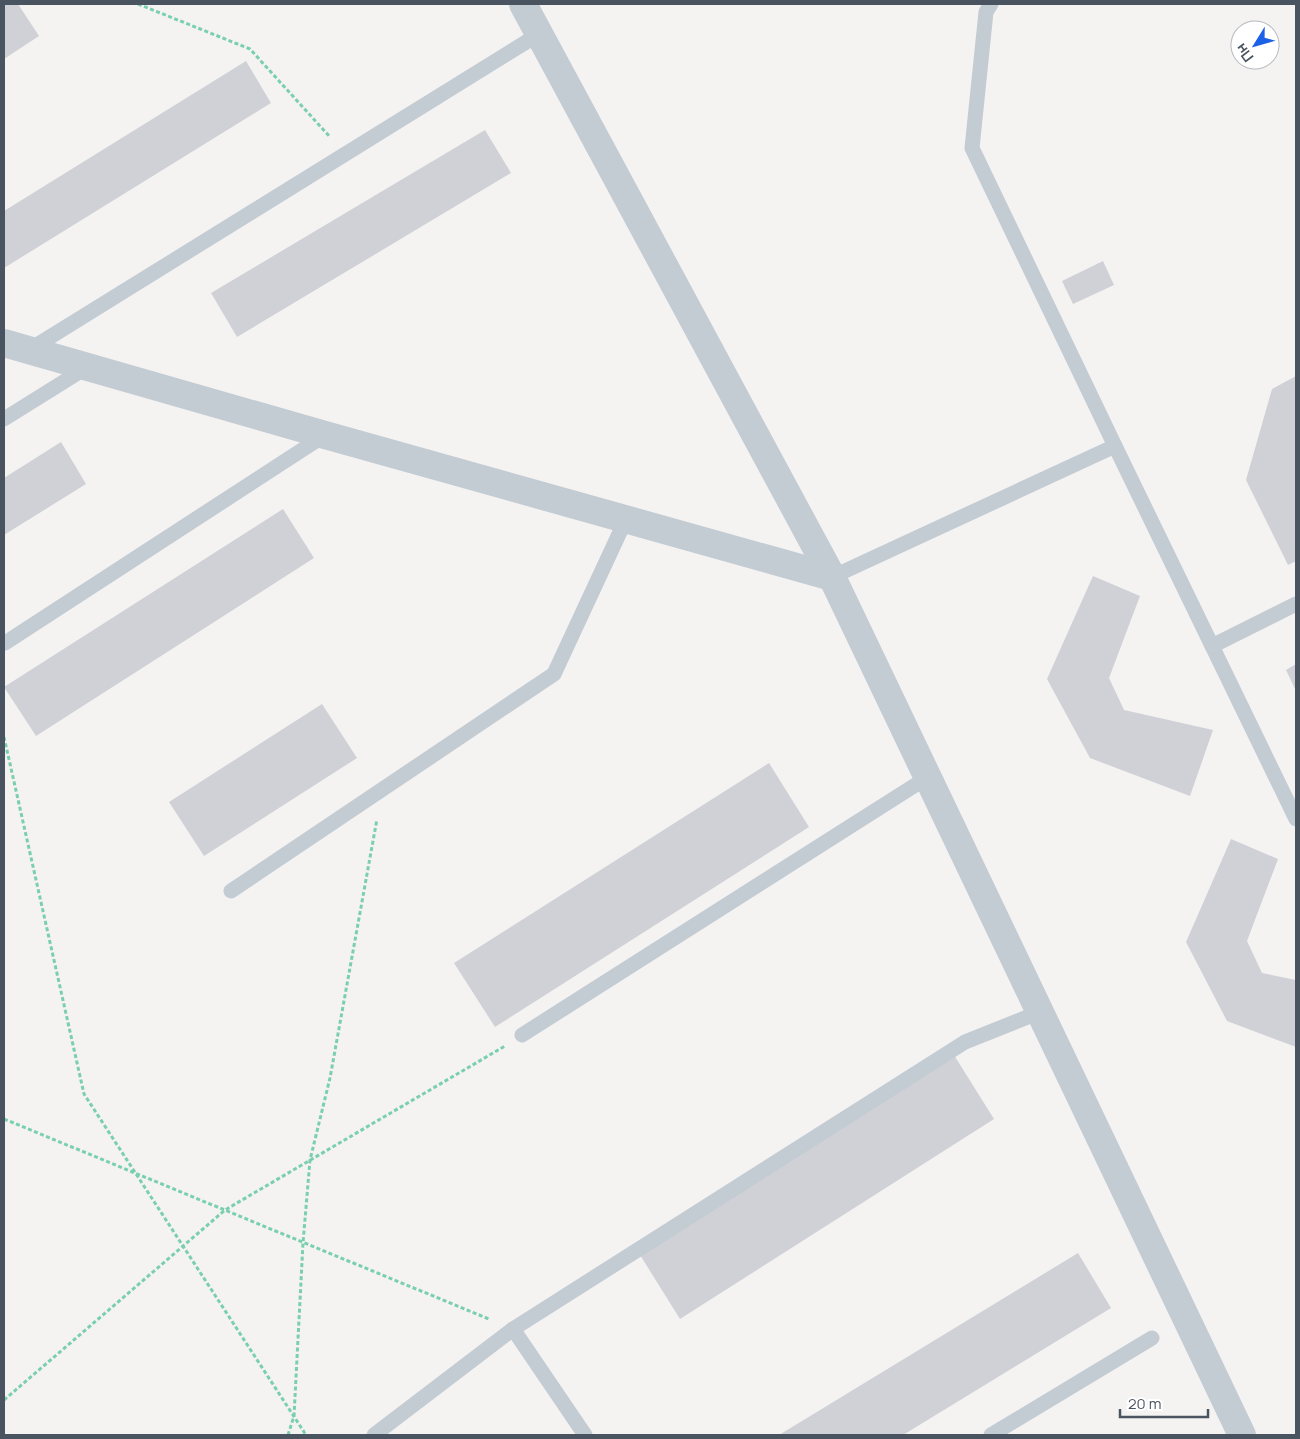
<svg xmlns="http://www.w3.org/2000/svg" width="1300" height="1439" font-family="Manrope,sans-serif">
	<rect width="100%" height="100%" fill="#f4f3f2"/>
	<!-- building -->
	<g fill="#cfd1d6">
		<polygon points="4,4 18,4 39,36 4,59"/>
		<polygon points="246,61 271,103 4,268 4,211"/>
		<polygon points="485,130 511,173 237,337 211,293"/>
		<polygon points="1103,261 1114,285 1073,304 1062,281"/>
		<polygon points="1296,376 1296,561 1288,565 1246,480 1272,389"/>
		<polygon points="61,442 86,484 4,535 4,478"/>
		<polygon points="283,509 314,558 36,736 4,687"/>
		<polygon points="1093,576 1140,596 1109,678 1124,710 1213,730 1190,796 1090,758 1047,679"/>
		<polygon points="1296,664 1296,691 1286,670"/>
		<polygon points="322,704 357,758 204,856 169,802"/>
		<polygon points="769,763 809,827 495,1027 454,963"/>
		<polygon points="1231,839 1278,859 1247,941 1262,973 1296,980 1296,1047 1227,1021 1186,942"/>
		<polygon points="954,1055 994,1119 680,1319 640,1255"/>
		<polygon points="1078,1253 1111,1308 903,1435 779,1435"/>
	</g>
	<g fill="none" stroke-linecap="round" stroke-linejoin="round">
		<!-- path -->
		<g stroke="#7acfad" stroke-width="3" stroke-dasharray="4 2.5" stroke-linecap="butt">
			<polyline points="138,4 250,49 330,137"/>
			<polyline points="4,737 84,1094 306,1435"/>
			<polyline points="4,1119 489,1319"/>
			<polyline points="4,1400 225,1210 505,1046"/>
			<polyline points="288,1435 294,1416 303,1243 310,1160 330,1078 377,819"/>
		</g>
		<!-- service -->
		<g stroke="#c3cbd3" stroke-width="15">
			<polyline points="991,4 986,12 972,148 1115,446"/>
			<polyline points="29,350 539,34"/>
			<polyline points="4,419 89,366"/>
			<polyline points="832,577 1115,446 1296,819"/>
			<polyline points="5,643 325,435"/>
			<polyline points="1212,646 1296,604"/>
			<polyline points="231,891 554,674 626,519"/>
			<polyline points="522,1035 928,777"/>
			<polyline points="513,1329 585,1435"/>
			<polyline points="374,1435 513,1329 965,1042 1040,1012"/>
			<polyline points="991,1435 1152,1338"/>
		</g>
		<!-- minor -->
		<g stroke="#c3cbd3" stroke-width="28">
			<polyline points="523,4 832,577 1242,1435"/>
			<polyline points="4,343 325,435 832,577"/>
		</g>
	</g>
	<!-- border -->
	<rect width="1300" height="1439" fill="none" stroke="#4a5360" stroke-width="10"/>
	<!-- north arrow -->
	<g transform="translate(1255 45) rotate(233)"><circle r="24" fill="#ffffff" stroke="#b7babf"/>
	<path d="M0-4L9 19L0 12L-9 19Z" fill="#1b61e5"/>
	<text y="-8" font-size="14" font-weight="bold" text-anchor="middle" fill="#4a5360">Пн</text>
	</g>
	<!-- scale -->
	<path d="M1120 1409v8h88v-8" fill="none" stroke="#4a5360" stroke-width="2.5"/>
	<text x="1128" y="1409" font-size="15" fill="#4a5360" stroke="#ffffff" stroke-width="4" paint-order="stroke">20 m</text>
</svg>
